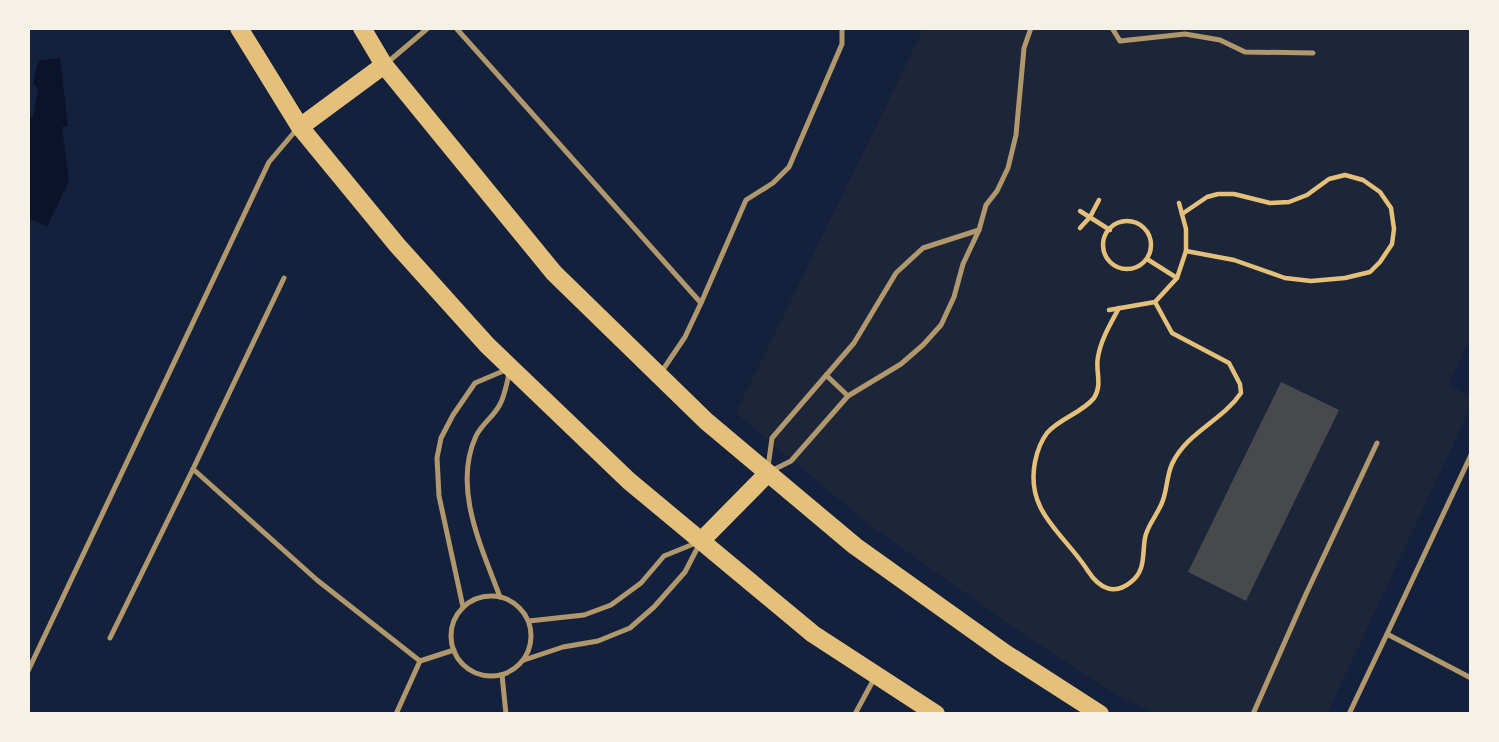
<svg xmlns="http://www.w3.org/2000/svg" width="1499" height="742" font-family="'IBM Plex Sans',sans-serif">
	<rect width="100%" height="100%" fill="#14213d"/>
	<!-- green -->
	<polygon fill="#1d2539" points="924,28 1471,28 1471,337 1448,385 1471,396 1471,406 1327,714 1158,714 1117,695 1019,631 871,526 736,413"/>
	<!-- water -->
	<polygon fill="#0b132b" points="60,58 68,126 62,127 69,181 47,227 28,218 28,118 33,117 38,89 33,84 38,61"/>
	<!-- building -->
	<polygon fill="#48494c" points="1281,382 1339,410 1246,601 1188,572"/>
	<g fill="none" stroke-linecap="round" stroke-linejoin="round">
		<!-- path -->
		<g stroke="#e5c07b" stroke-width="4.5">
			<polyline points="1080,211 1110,230"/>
			<polyline points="1182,214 1207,197 1218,194 1234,194 1270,203 1289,202 1307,195 1329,179 1345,175 1363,180 1380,192 1391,208 1394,229 1392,244 1380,262 1370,272 1345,278 1311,281 1285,278 1234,260 1186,251"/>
			<circle cx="1127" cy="245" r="24"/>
			<polyline points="1080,228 1090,217 1099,200"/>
			<polyline points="1147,259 1177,278"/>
			<path d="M 1119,308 C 1111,323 1101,339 1098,357 C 1095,371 1103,384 1094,398 C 1082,413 1060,418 1047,433 C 1041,441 1037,452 1035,462 C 1025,513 1065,534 1088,571 C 1099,588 1114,596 1131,582 C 1146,570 1142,555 1145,538 C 1147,525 1159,513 1163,500 C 1167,489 1167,475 1172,464 C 1187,432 1222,421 1241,393 L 1240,384 L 1229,363 L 1172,333 L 1155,302"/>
			<polyline points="1109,310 1155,302 1177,278 1186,251 1186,229 1179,203"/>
		</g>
		<!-- service -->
		<g stroke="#b1986c" stroke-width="5">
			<polyline points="456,28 701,303 685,337 660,374"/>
			<polyline points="1112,28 1120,41 1185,34 1220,40 1245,52 1313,53"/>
			<polyline points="388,62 428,28"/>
			<polyline points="284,278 193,469 317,580 420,661"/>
			<polyline points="701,303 746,200 773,183 789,167 842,44 842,28"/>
			<polyline points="826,375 848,396"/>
			<polyline points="768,467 772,438 854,343 896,273 923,248 979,230"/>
			<polyline points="771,471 791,461 848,396 901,364 923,345 941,325 954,297 963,264 979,230 986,205 997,191 1008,168 1016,135 1024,48 1031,28"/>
			<circle cx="491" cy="636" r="40"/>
			<path d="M 500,597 C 482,548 452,488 476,436 C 482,424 493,417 499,406 C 505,397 507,381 510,370"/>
			<polyline points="463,607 439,496 437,458 441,438 453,415 475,383 508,369"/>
			<polyline points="529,621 584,615 611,605 641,583 664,556 696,543"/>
			<polyline points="1387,634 1471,455"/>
			<polyline points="110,638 193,469"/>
			<polyline points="524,660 563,647 598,641 630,628 654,607 685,572 700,543"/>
			<polyline points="28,671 269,162 297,129"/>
			<polyline points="502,675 506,714"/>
			<polyline points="396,714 420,661 454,650"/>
			<polyline points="855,714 875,677"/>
			<polyline points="1253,714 1306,594 1377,443"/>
			<polyline points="1349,714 1387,634 1471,678"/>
		</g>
		<!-- primary -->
		<g stroke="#e5c07b" stroke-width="18">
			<polyline points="239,28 300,127 397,245 487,345 629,481 813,634 936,714"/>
			<polyline points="362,28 384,65 554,273 706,421 855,546 1005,653 1100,714"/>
			<polyline points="300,127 384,65"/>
			<polyline points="702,540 768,473"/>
		</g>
	</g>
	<!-- border -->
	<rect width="1499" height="742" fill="none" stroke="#f6f1e7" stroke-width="60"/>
</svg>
